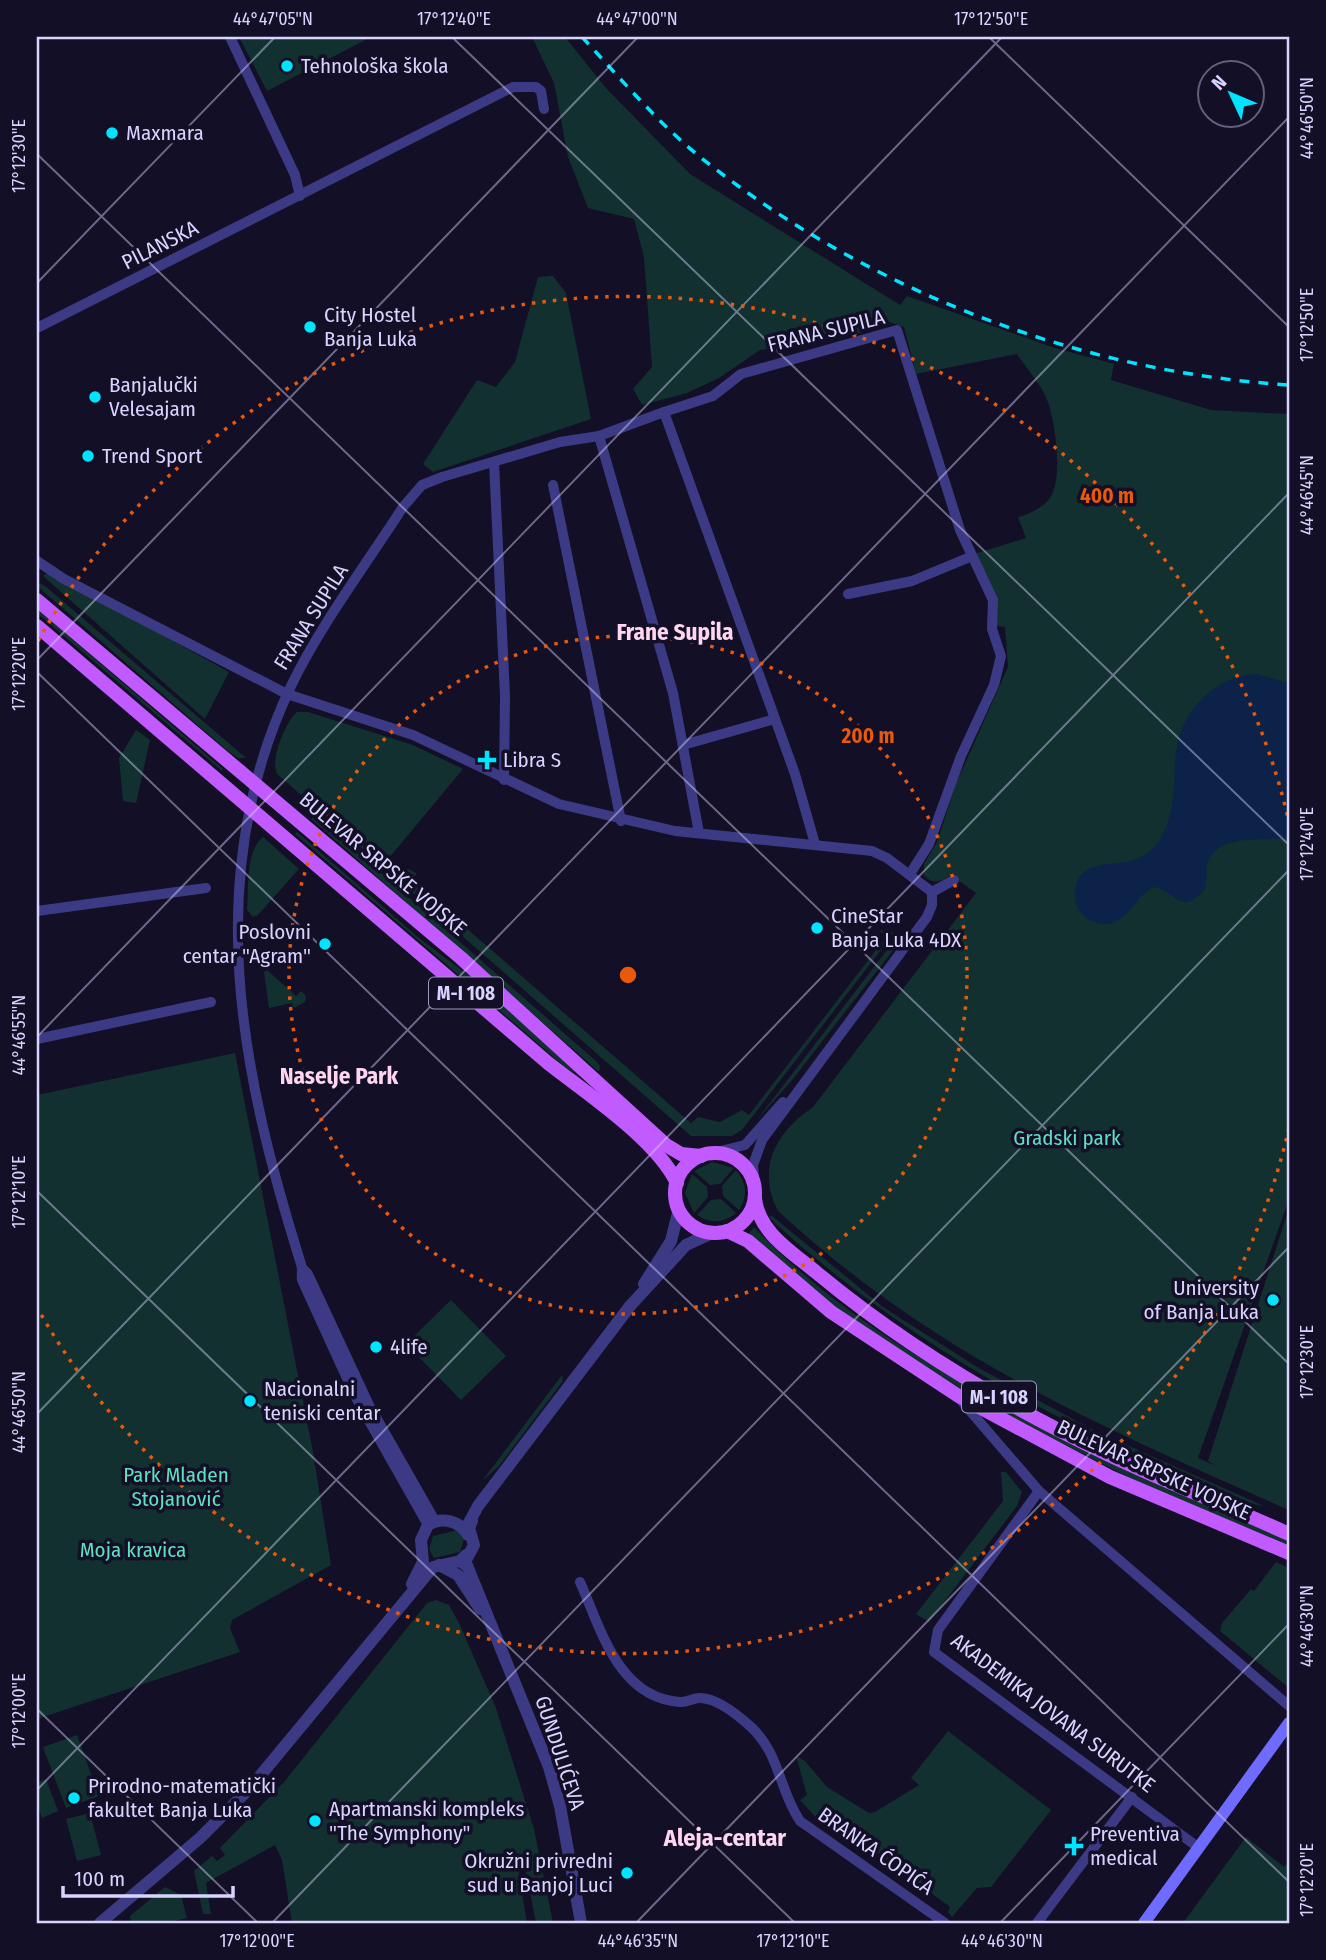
<svg xmlns="http://www.w3.org/2000/svg" width="1326" height="1960" font-family="'Fira Sans Condensed',sans-serif">
	<rect width="100%" height="100%" fill="#130f26"/>
	<!-- green -->
	<g fill="#12302f">
		<polygon points="239,37 371,37 267,91"/>
		<path d="M 532,37 L 565,37 L 606,88 L 690,174 L 900,305 L 907,296 L 1055,348 L 1114,364 L 1111,380 L 1211,410 L 1289,414 L 1289,1199 L 1198,1458 L 1216,1466 L 1208,1461 L 1289,1208 L 1289,1510 C 1100,1427 932,1354 778,1211 C 756,1168 776,1132 813,1107 L 976,893 L 951,875 C 941,882 932,885 924,875 L 924,864 L 937,842 L 956,784 L 1008,667 L 1005,627 L 996,626 L 995,601 L 974,554 L 1026,538 L 1018,517 C 1028,515 1044,507 1050,498 C 1064,477 1055,416 1045,395 C 1038,381 1026,368 1017,354 L 916,374 L 904,327 L 889,322 L 870,331 L 760,350 L 719,378 L 687,393 L 642,405 L 633,389 L 652,367 L 644,257 L 634,219 L 588,208 L 568,157 L 554,83 Z"/>
		<polygon points="553,276 566,293 591,419 433,472 423,464 477,380 496,387 515,362 538,277"/>
		<polygon points="48,572 229,672 205,719 43,576"/>
		<polygon points="37,582 45,586 246,758 238,758 228,751 37,586"/>
		<polygon points="37,609 223,769 222,771 37,613"/>
		<path d="M 297,712 L 308,712 L 413,745 L 463,769 L 389,858 L 390,864 L 401,872 L 408,869 L 416,873 L 413,882 L 691,1123 L 698,1117 L 720,1122 L 742,1110 L 749,1115 L 886,937 L 880,931 L 888,929 L 894,933 L 742,1130 L 732,1136 L 691,1136 L 277,774 C 270,760 285,722 297,712 Z"/>
		<polygon points="136,730 150,740 136,803 123,801 119,758"/>
		<polygon points="315,815 596,1061 600,1066 599,1072 325,831 311,819"/>
		<polygon points="297,832 419,938 480,984 582,1077 565,1067 295,834"/>
		<path d="M 263,837 L 299,869 L 258,915 L 253,917 L 247,910 C 249,889 245,851 263,837 Z"/>
		<polygon points="897,937 894,949 793,1079 756,1121"/>
		<polygon points="267,970 296,996 301,991 306,996 305,1002 294,1008 292,1003 269,1008 264,972"/>
		<polygon points="235,1053 313,1452 331,1565 232,1620 230,1628 240,1652 37,1719 37,1095"/>
		<polygon points="712,1162 734,1168 720,1184 710,1185 694,1171"/>
		<path d="M 736,1170 C 747,1183 748,1196 739,1210 L 723,1196 L 722,1186 Z"/>
		<polygon points="692,1174 707,1187 708,1197 694,1213 685,1193"/>
		<path d="M 721,1199 L 736,1213 C 724,1223 710,1224 697,1215 L 711,1200 Z"/>
		<path d="M 771,1215 L 883,1307 L 977,1367 L 1093,1430 L 1264,1506 C 1231,1501 1200,1482 1170,1469 C 1028,1409 894,1330 779,1227 L 769,1217 Z"/>
		<path d="M 754,1227 C 835,1313 939,1372 1043,1425 C 1124,1467 1206,1505 1289,1541 L 1289,1545 L 1136,1481 L 982,1402 L 843,1314 L 749,1233 Z"/>
		<polygon points="451,1300 506,1356 461,1400 406,1344"/>
		<polygon points="562,1375 563,1381 499,1466 482,1481"/>
		<polygon points="1001,1472 1006,1472 1022,1492 1017,1506 929,1622 916,1614 1003,1501"/>
		<polygon points="458,1530 464,1539 460,1552 434,1558 429,1549 433,1536"/>
		<polygon points="1276,1562 1289,1568 1289,1688 1220,1631 1222,1623 1251,1589 1254,1591"/>
		<polygon points="436,1600 449,1605 459,1623 496,1708 534,1829 553,1923 536,1923 525,1867 518,1869 527,1923 292,1923 282,1860 275,1845 206,1883 211,1914 203,1914 194,1871 212,1856 217,1861 225,1855 220,1848 284,1782 427,1603"/>
		<polygon points="948,1731 1051,1810 991,1887 977,1888 952,1917 948,1912 950,1907 827,1816 821,1823 800,1800 807,1795 796,1756 805,1761 827,1787 869,1813 875,1812 919,1785 911,1778"/>
		<polygon points="77,1735 99,1796 66,1808 43,1747"/>
		<polygon points="46,1779 58,1811 42,1818 37,1804 37,1783"/>
		<polygon points="90,1813 101,1855 77,1861 66,1819"/>
		<polygon points="1246,1837 1284,1867 1289,1861 1289,1923 1183,1923"/>
		<polygon points="165,1887 181,1895 187,1918 165,1923 131,1923 130,1916"/>
	</g>
	<!-- water -->
	<path fill="#0c2248" d="M 1257,674 L 1289,683 L 1289,838 C 1265,842 1219,832 1208,862 C 1205,871 1208,880 1205,889 C 1180,918 1177,891 1154,887 C 1131,897 1125,937 1089,920 C 1080,913 1073,904 1075,892 C 1079,856 1116,868 1139,858 C 1148,854 1154,849 1159,841 C 1190,789 1155,745 1204,697 C 1220,682 1236,675 1257,674 Z"/>
	<g fill="none" stroke-linecap="round" stroke-linejoin="round">
		<!-- minor -->
		<g stroke="#3d3a85" stroke-width="10">
			<polyline points="230,37 295,175 300,196"/>
			<polyline points="37,328 513,87 536,87 541,91 544,109"/>
			<polyline points="664,412 713,396 741,374 897,330 960,530 993,600 992,629 1001,656 994,685 961,756 929,844 910,874"/>
			<polyline points="494,462 505,696 504,780"/>
			<polyline points="553,485 621,821"/>
			<polyline points="37,561 64,579 287,694 413,735 559,804 675,831 872,851 887,858 932,892 954,880"/>
			<polyline points="848,594 912,581 970,557"/>
			<polyline points="683,745 775,719"/>
			<polyline points="699,833 673,693 599,436 664,412 795,774 815,844"/>
			<polyline points="37,911 206,888"/>
			<polyline points="37,1039 211,1002"/>
			<polyline points="716,1152 745,1145 783,1102"/>
			<polyline points="755,1188 753,1165 762,1140 927,917 932,905 932,892"/>
			<polyline points="302,1268 308,1274 369,1405 435,1521"/>
			<polyline points="959,1398 1039,1491 1289,1706"/>
			<polyline points="1039,1491 938,1630 934,1652 1199,1848"/>
			<path d="M 428,1525 L 355,1396 L 302,1280 C 301,1274 303,1270 301,1264 C 241,1073 200,877 291,686 C 319,627 367,563 403,507 L 422,485 L 442,477 L 560,442 L 599,436"/>
			<path d="M 580,1582 C 601,1629 618,1698 680,1702 C 687,1703 694,1697 701,1698 C 719,1699 739,1716 751,1727 C 780,1754 779,1790 800,1821 L 945,1923"/>
			<polyline points="1037,1923 1132,1797"/>
		</g>
		<!-- tertiary -->
		<g stroke="#3d3a85" stroke-width="12">
			<polyline points="644,1284 671,1241 679,1209"/>
			<polyline points="465,1530 478,1506 630,1306 686,1245 712,1233"/>
			<polyline points="466,1563 549,1767 560,1806 581,1923"/>
			<polyline points="464,1564 474,1545 469,1528 472,1521"/>
			<polyline points="439,1565 458,1575 480,1609"/>
			<path d="M 412,1584 L 423,1562 L 421,1540 L 428,1525 C 442,1516 460,1521 468,1535"/>
			<polyline points="100,1923 200,1838 250,1788 433,1567 460,1561 466,1555"/>
		</g>
		<!-- secondary -->
		<polyline stroke="#6f6bff" stroke-width="12" points="1144,1923 1289,1723"/>
		<!-- primary -->
		<g stroke="#c25bff" stroke-width="14">
			<polyline points="37,600 461,958 666,1145 681,1154 701,1156"/>
			<path d="M 37,626 L 548,1063 C 586,1093 656,1139 677,1183"/>
			<circle cx="715" cy="1193" r="40"/>
			<path d="M 755,1198 C 758,1232 792,1252 817,1273 C 905,1346 1006,1406 1109,1455 C 1168,1483 1230,1507 1289,1534"/>
			<polyline points="727,1231 748,1241 831,1312 957,1395 1110,1477 1289,1553"/>
		</g>
		<!-- rail -->
		<path stroke="#00e5ff" stroke-width="3.5" stroke-dasharray="10 9" stroke-linecap="butt" d="M 582,37 C 622,80 662,128 709,164 C 874,293 1081,372 1289,385"/>
	</g>
	<!-- ticks -->
	<path fill="none" stroke="#d9d4ff" stroke-width="2" stroke-opacity="0.45" d="M 452,37 L 1289,845M 989,37 L 1289,327M 37,154 L 1289,1364M 37,283 L 275,37M 37,660 L 638,37M 37,672 L 1289,1882M 37,1037 L 1002,37M 37,1191 L 795,1923M 37,1414 L 1289,117M 37,1709 L 258,1923M 37,1790 L 1289,493M 272,1923 L 1289,870M 636,1923 L 1289,1247M 1000,1923 L 1289,1624"/>
	<!-- distance rings -->
	<g fill="none" stroke="#e8590c" stroke-width="3.5" stroke-dasharray="3.5 7">
		<circle cx="628" cy="975" r="339"/>
		<path d="M1289 1128A678 678 0 0 1 38 1309M38 641A678 678 0 0 1 1289 822"/>
	</g>
	<!-- markers -->
	<g fill="#00e5ff" stroke="#130f26" stroke-width="2.5">
		<circle cx="287" cy="66" r="7"/>
		<circle cx="112" cy="133" r="7"/>
		<circle cx="310" cy="327" r="7"/>
		<circle cx="95" cy="397" r="7"/>
		<circle cx="88" cy="456" r="7"/>
		<path d="M483.5 749.5h7v7h7v7h-7v7h-7v-7h-7v-7h7z"/>
		<circle cx="817" cy="928" r="7"/>
		<circle cx="325" cy="944" r="7"/>
		<circle cx="1273" cy="1300" r="7"/>
		<circle cx="376" cy="1347" r="7"/>
		<circle cx="250" cy="1401" r="7"/>
		<circle cx="74" cy="1798" r="7"/>
		<circle cx="315" cy="1821" r="7"/>
		<path d="M1070.5 1835.5h7v7h7v7h-7v7h-7v-7h-7v-7h7z"/>
		<circle cx="627" cy="1873" r="7"/>
	</g>
	<g text-anchor="middle" stroke-width="7" stroke-linejoin="round" paint-order="stroke">
		<!-- shield labels -->
		<g fill="#130f26" stroke="#9e99be" stroke-width="2">
			<rect x="429" y="977.5" width="74" height="31" rx="5"/>
			<rect x="962" y="1381.5" width="74" height="31" rx="5"/>
		</g>
		<g font-size="19" font-weight="bold" fill="#d9d4ff">
			<text x="466" y="1000">M-I 108</text>
			<text x="999" y="1404">M-I 108</text>
		</g>
		<!-- poi labels -->
		<g font-size="21" fill="#d9d4ff" stroke="#130f26" text-anchor="start">
			<text x="301" y="73">Tehnološka škola</text>
			<text x="126" y="140">Maxmara</text>
			<text x="324" y="322">City Hostel<tspan x="324" dy="24">Banja Luka</tspan></text>
			<text x="109" y="392">Banjalučki<tspan x="109" dy="24">Velesajam</tspan></text>
			<text x="102" y="463">Trend Sport</text>
			<text x="503" y="767">Libra S</text>
			<text x="831" y="923">CineStar<tspan x="831" dy="24">Banja Luka 4DX</tspan></text>
			<text x="311" y="939" text-anchor="end">Poslovni<tspan x="311" dy="24">centar "Agram"</tspan></text>
			<text x="1259" y="1295" text-anchor="end">University<tspan x="1259" dy="24">of Banja Luka</tspan></text>
			<text x="390" y="1354">4life</text>
			<text x="264" y="1396">Nacionalni<tspan x="264" dy="24">teniski centar</tspan></text>
			<text x="88" y="1793">Prirodno-matematički<tspan x="88" dy="24">fakultet Banja Luka</tspan></text>
			<text x="329" y="1816">Apartmanski kompleks<tspan x="329" dy="24">"The Symphony"</tspan></text>
			<text x="1090" y="1841">Preventiva<tspan x="1090" dy="24">medical</tspan></text>
			<text x="613" y="1868" text-anchor="end">Okružni privredni<tspan x="613" dy="24">sud u Banjoj Luci</tspan></text>
		</g>
		<!-- street labels -->
		<g font-size="21" fill="#d9d4ff" stroke="#130f26">
			<text transform="translate(160 245) rotate(-27)" y="7">PILANSKA</text>
			<text transform="translate(826 331) rotate(-14)" y="7">FRANA SUPILA</text>
			<text transform="translate(311 617) rotate(-58)" y="7">FRANA SUPILA</text>
			<text transform="translate(383 864) rotate(40)" y="7">BULEVAR SRPSKE VOJSKE</text>
			<text transform="translate(1154 1470) rotate(25)" y="7">BULEVAR SRPSKE VOJSKE</text>
			<text transform="translate(1053 1713) rotate(37)" y="7">AKADEMIKA JOVANA SURUTKE</text>
			<text transform="translate(560 1753) rotate(72)" y="7">GUNDULIĆEVA</text>
			<text transform="translate(876 1851) rotate(35)" y="7">BRANKA ĆOPIĆA</text>
		</g>
		<!-- park labels -->
		<g font-size="21" fill="#5fe0c0" stroke="#130f26">
			<text x="1067" y="1145">Gradski park</text>
			<text x="176" y="1482">Park Mladen<tspan x="176" dy="24">Stojanović</tspan></text>
			<text x="133" y="1557">Moja kravica</text>
		</g>
		<!-- neighbourhood labels -->
		<g font-size="23" font-weight="bold" fill="#ffd6f0" stroke="#130f26">
			<text x="675" y="640">Frane Supila</text>
			<text x="339" y="1084">Naselje Park</text>
		</g>
		<!-- quarter labels -->
		<g font-size="24" font-weight="bold" fill="#ffd6f0" stroke="#130f26">
			<text x="725" y="1846">Aleja-centar</text>
		</g>
	</g>
	<circle cx="628" cy="975" r="10" fill="#e8590c" stroke="#130f26" stroke-width="3.5"/>
	<g font-size="21" text-anchor="middle" font-weight="bold" fill="#e8590c" stroke="#130f26" stroke-width="7" stroke-linejoin="round" paint-order="stroke">
		<text x="1107" y="503">400 m</text>
		<text x="868" y="743">200 m</text>
	</g>
	<!-- border -->
	<rect width="1326" height="1960" fill="none" stroke="#130f26" stroke-width="77"/>
	<!-- north arrow -->
	<g transform="translate(1231 94) rotate(314)"><circle r="33" fill="#130f26" stroke="#625e7d" stroke-width="2"/>
	<path d="M0-5L12 26L0 18L-12 26Z" fill="#00e5ff"/>
	<text y="-10" font-size="19" font-weight="bold" text-anchor="middle" fill="#d9d4ff">N</text>
	</g>
	<!-- scale -->
	<path d="M63 1886v10h170v-10" fill="none" stroke="#d9d4ff" stroke-width="3.5"/>
	<text x="74" y="1886" font-size="21" fill="#d9d4ff" stroke="#130f26" stroke-width="5" paint-order="stroke">100 m</text>
	<rect x="38" y="38" width="1250" height="1884" fill="none" stroke="#d9d4ff" stroke-width="2.5"/>
	<g font-size="18" text-anchor="middle" fill="#d9d4ff">
		<text x="273" y="25">44°47'05"N</text>
		<text x="454" y="25">17°12'40"E</text>
		<text x="637" y="25">44°47'00"N</text>
		<text x="991" y="25">17°12'50"E</text>
		<text transform="translate(1307 118) rotate(-90)" y="6">44°46'50"N</text>
		<text transform="translate(19 156) rotate(-90)" y="6">17°12'30"E</text>
		<text transform="translate(1307 325) rotate(-90)" y="6">17°12'50"E</text>
		<text transform="translate(1307 495) rotate(-90)" y="6">44°46'45"N</text>
		<text transform="translate(19 674) rotate(-90)" y="6">17°12'20"E</text>
		<text transform="translate(1307 844) rotate(-90)" y="6">17°12'40"E</text>
		<text transform="translate(19 1035) rotate(-90)" y="6">44°46'55"N</text>
		<text transform="translate(19 1192) rotate(-90)" y="6">17°12'10"E</text>
		<text transform="translate(1307 1362) rotate(-90)" y="6">17°12'30"E</text>
		<text transform="translate(19 1412) rotate(-90)" y="6">44°46'50"N</text>
		<text transform="translate(1307 1626) rotate(-90)" y="6">44°46'30"N</text>
		<text transform="translate(19 1711) rotate(-90)" y="6">17°12'00"E</text>
		<text transform="translate(1307 1880) rotate(-90)" y="6">17°12'20"E</text>
		<text x="257" y="1947">17°12'00"E</text>
		<text x="638" y="1947">44°46'35"N</text>
		<text x="793" y="1947">17°12'10"E</text>
		<text x="1002" y="1947">44°46'30"N</text>
	</g>
</svg>
